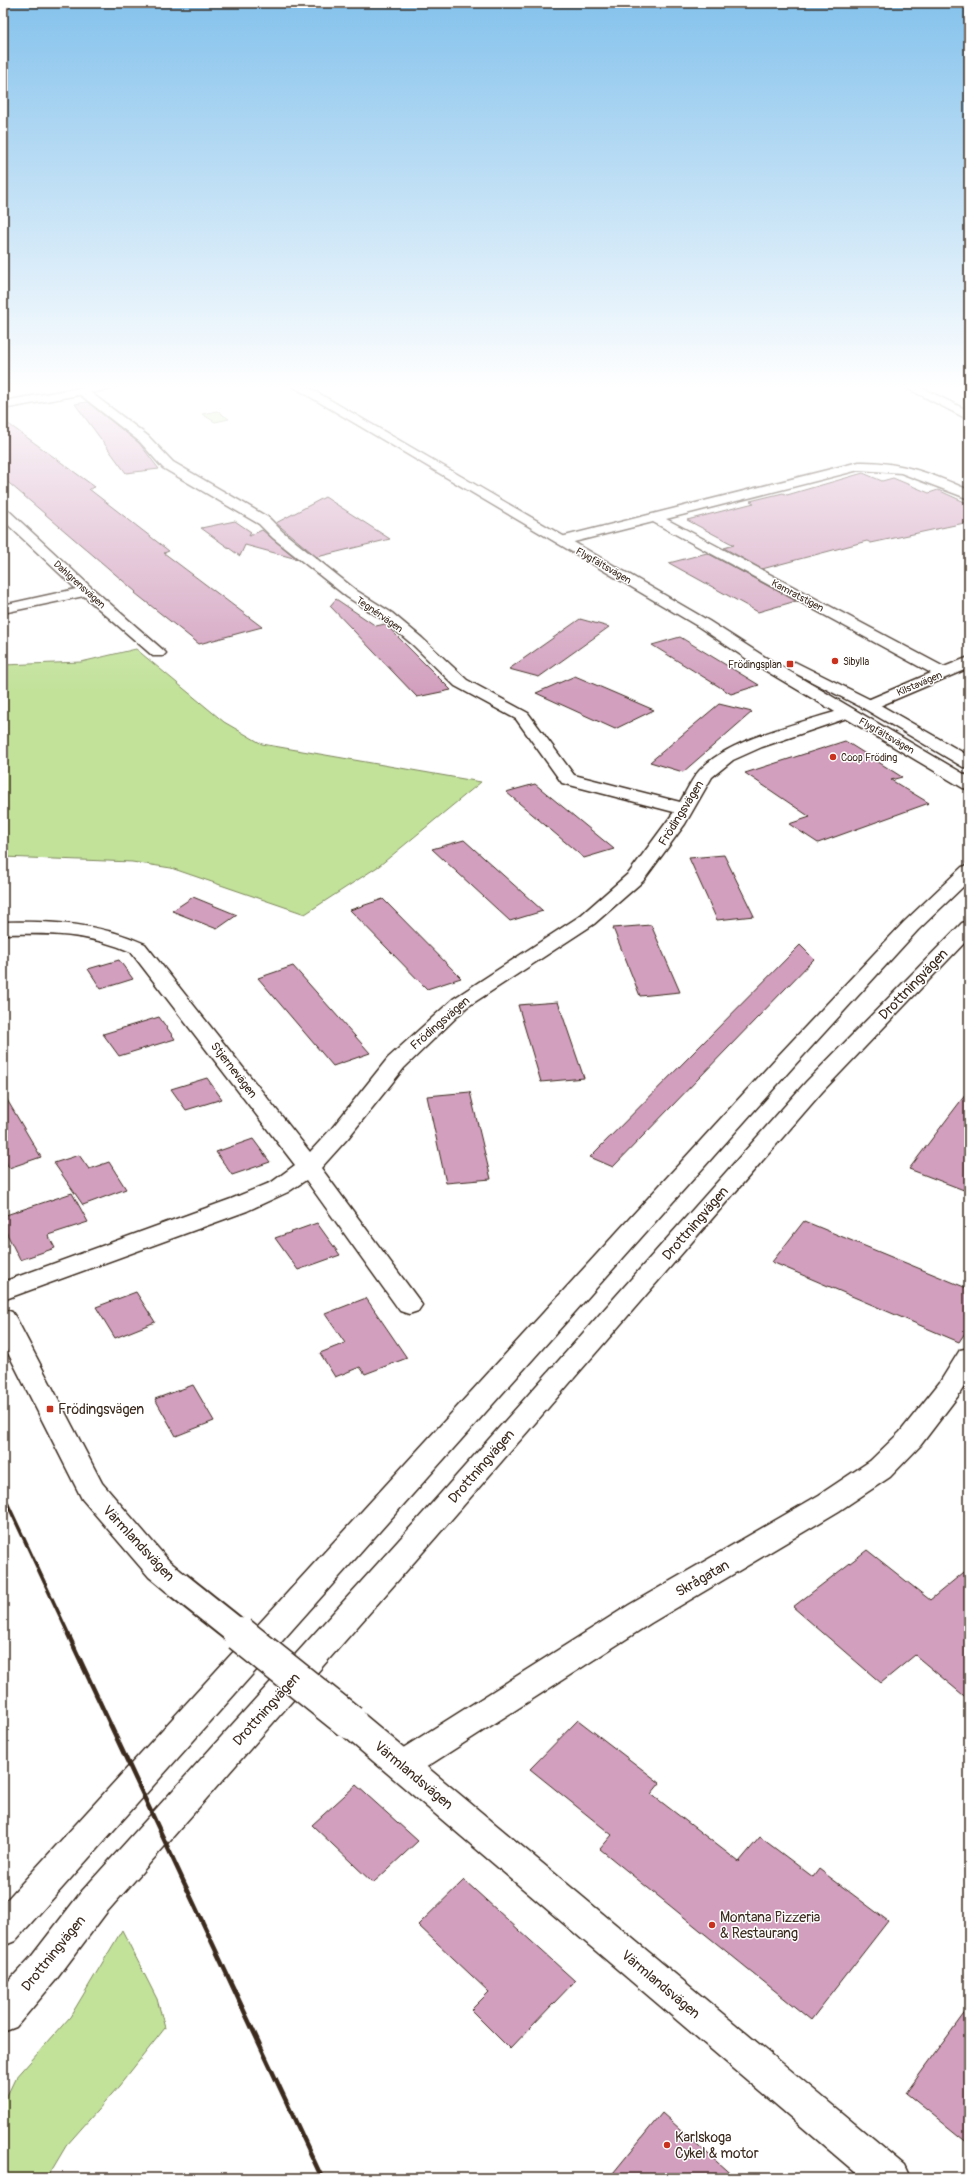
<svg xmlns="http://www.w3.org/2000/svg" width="972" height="2181" font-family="Pangolin,sans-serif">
	<rect width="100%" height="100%" fill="#fff"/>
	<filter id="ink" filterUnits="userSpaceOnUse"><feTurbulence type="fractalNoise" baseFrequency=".025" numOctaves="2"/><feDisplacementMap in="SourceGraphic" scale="8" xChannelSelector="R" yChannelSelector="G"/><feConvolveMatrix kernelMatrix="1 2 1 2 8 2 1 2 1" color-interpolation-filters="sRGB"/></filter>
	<g filter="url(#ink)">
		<!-- green -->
		<g fill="#c2e29a" stroke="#7e865c">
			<polygon points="217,411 229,419 215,422 202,414"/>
			<polygon points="136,649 224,722 262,744 481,782 379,866 305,914 171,868 132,862 3,857 3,665 81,662"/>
			<polygon points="122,1930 157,1999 165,2028 119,2086 66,2146 47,2178 3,2178 3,2104 15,2079 70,2017"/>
		</g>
		<!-- building -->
		<g fill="#d2a0be" stroke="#3b2a1e">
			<polygon points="87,402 139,443 159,469 126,473 75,404"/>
			<polygon points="3,420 95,487 89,489 169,551 164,553 262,627 199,644 180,629 135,593 136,592 3,478"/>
			<polygon points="863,473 882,481 893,478 929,493 938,490 969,504 969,522 871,543 867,541 762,569 724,548 734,545 687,520 754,503 750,501 783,493 787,495"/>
			<polygon points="325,497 390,539 317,557 276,523"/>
			<polygon points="235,521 251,532 249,536 262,530 297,559 245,545 240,556 201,528"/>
			<polygon points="707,553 796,601 758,612 669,563"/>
			<polygon points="336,599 376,626 385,624 451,690 417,697 330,606"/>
			<polygon points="580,619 609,627 539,677 509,669"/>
			<polygon points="680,637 759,685 731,694 652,645"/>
			<polygon points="575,676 654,710 615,729 536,693"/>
			<polygon points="719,704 752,712 683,772 650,762"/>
			<polygon points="845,741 902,777 891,780 929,803 818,843 789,824 810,817 745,773"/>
			<polygon points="535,784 614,849 584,858 506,792"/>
			<polygon points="464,840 543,911 510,921 432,849"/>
			<polygon points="724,855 754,916 717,920 689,858"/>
			<polygon points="193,897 237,915 217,929 172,911"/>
			<polygon points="383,899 461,978 427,989 350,910"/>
			<polygon points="651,925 680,992 640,996 613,928"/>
			<polygon points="800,945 814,959 613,1167 590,1157"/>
			<polygon points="119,960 133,979 101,989 88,969"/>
			<polygon points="293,966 370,1053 333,1066 258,978"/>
			<polygon points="558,1002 584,1078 541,1082 518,1005"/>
			<polygon points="159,1017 175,1039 119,1056 103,1034"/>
			<polygon points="207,1078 222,1099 186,1110 171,1089"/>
			<polygon points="969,1090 969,1192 909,1169"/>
			<polygon points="470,1092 491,1179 446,1183 427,1096"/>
			<polygon points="3,1093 41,1157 9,1168 3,1156"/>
			<polygon points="253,1139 270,1162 232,1175 216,1152"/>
			<polygon points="79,1155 89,1169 109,1162 126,1189 83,1205 54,1163"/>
			<polygon points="72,1193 88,1222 48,1235 55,1248 20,1260 3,1226 3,1216"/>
			<polygon points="804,1221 969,1289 969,1327 959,1342 772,1262"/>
			<polygon points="317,1223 340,1255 298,1270 275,1238"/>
			<polygon points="136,1292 155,1322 115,1338 96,1307"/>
			<polygon points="366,1298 407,1358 365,1374 360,1367 335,1377 320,1353 345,1343 325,1314"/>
			<polygon points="193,1385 214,1421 176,1436 155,1399"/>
			<polygon points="867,1550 930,1600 969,1568 969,1700 915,1655 881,1683 793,1607"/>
			<polygon points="578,1720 660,1783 651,1794 739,1862 760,1837 813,1877 819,1869 888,1921 811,2020 600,1849 612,1835 530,1769"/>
			<polygon points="356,1785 418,1841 373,1883 312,1825"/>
			<polygon points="464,1880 575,1981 510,2049 471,2010 489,1992 418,1925"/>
			<polygon points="969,2007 969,2144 906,2093"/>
			<polygon points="662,2113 735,2178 609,2178"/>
		</g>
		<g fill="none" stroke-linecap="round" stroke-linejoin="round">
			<defs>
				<g id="street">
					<polygon points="903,386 918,386 969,411 969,420"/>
					<path d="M 82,387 L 86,389 L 148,436 L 173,462 L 269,518 L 283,532 L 357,591 L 392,613 L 422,638 L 467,680 L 528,713 L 574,775 L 680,802 C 686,792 691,780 699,771 C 727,739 801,723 841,710 L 853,710 L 855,713 L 853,716 L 762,747 L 733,760 L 712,777 L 685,824 L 643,881 L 594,924 L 467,1007 L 404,1068 L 348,1138 L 321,1168 L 418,1299 L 422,1305 L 418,1311 L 409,1314 L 400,1311 L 306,1180 L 288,1192 L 247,1211 L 3,1300 L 3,1282 L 231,1199 L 272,1182 L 295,1165 L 131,952 C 88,933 50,933 3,934 L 3,922 C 53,921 99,923 145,944 L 310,1152 L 332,1128 L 388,1058 L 453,999 L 580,916 L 629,873 L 674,812 L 562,783 L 516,719 L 455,686 L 412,644 L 382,619 L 347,597 L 273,538 L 259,524 L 163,468 L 140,442 L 78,393 L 76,391 L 78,389 Z"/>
					<path d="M 859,462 C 899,461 933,474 969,490 L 969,499 L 901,473 L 859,470 L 666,519 L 944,667 L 969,657 L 969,668 L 875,708 L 863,708 L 861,705 L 863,702 L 931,673 L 653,522 L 562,545 L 555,541 L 557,538 Z"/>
					<polygon points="3,509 8,510 92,588 163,650 166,653 163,656 153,656 84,596 3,613 3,605 76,589 3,520"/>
					<polygon points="969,1348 969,1379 958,1396 920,1446 890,1477 839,1511 651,1623 414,1775 403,1779 392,1775 387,1765 392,1755 629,1605 819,1495 870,1461 900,1432 940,1382 960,1350"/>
				</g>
				<g id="secondary">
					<polygon points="91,386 117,386 111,389 3,409 3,401"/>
					<polygon points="292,386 306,386 709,621 765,657 969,777 969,789 963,788 753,663 699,627"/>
					<polygon points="795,662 875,702 969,756 969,768 963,767 863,708 789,670 787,667 789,664"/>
					<polygon points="969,865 969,881 918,930 793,1067 15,1941 3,1946 3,1904 777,1057 904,922 962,867"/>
					<polygon points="969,921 969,938 822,1092 437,1536 106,1913 55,1981 16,2027 3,2032 3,1987 31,1957 82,1891 417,1520 806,1082 962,923"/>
					<polygon points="3,1309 12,1312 16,1318 102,1483 169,1561 187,1576 192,1584 187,1592 177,1596 167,1592 149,1577 82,1499 3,1343"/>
					<polygon points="350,1708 361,1712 904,2165 910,2178 862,2178 339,1732 334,1722 339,1712"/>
				</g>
			</defs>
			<!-- street casing -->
			<use href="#street" stroke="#3b2a1e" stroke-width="3"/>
			<!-- secondary casing -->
			<use href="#secondary" stroke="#3b2a1e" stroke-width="3"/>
			<!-- street -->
			<use href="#street" fill="#fff" fill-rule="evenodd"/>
			<!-- secondary -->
			<use href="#secondary" fill="#fff" fill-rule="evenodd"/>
			<!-- rail-far1 -->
			<polyline stroke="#3b2a1e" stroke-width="3.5" points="3,1494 69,1635"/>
			<!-- rail -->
			<polyline stroke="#3b2a1e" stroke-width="4.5" points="68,1634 322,2178"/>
			<defs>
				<polyline id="secondary-bridge-far1" points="177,1584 241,1635"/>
				<polyline id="secondary-bridge" points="240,1634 350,1722"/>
			</defs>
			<!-- secondary-bridge-far1 casing -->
			<use href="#secondary-bridge-far1" stroke="#3b2a1e" stroke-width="30" stroke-linecap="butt"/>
			<!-- secondary-bridge casing -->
			<use href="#secondary-bridge" stroke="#3b2a1e" stroke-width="37" stroke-linecap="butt"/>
			<!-- secondary-bridge-far1 -->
			<use href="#secondary-bridge-far1" stroke="#fff" stroke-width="26"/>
			<!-- secondary-bridge -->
			<use href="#secondary-bridge" stroke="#fff" stroke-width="34"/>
		</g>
	</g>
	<!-- sky -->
	<linearGradient id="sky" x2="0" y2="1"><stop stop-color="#85c2ec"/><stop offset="0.56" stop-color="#fff"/><stop offset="1" stop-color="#fff" stop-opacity="0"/></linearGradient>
	<rect width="972" height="691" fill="url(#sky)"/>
	<!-- markers -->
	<g fill="#c8321e" stroke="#fff" stroke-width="1.5">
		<circle cx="835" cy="661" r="4"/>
		<rect x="786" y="660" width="8" height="8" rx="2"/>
		<circle cx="833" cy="757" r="4"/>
		<rect x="46" y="1405" width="8" height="8" rx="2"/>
		<circle cx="712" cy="1925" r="4"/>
		<circle cx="667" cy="2145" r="4"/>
	</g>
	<g text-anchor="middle" stroke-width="3" stroke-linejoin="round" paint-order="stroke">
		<!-- far-street labels -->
		<g font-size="10" fill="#3b2a1e" stroke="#fff">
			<text transform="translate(604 565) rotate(30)" y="4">Flygfältsvägen</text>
			<text transform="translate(80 584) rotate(42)" y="4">Dahlgrensvägen</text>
			<text transform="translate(798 595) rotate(28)" y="4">Kamratstigen</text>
			<text transform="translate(380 614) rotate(35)" y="4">Tegnérvägen</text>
			<text transform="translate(919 683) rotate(-23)" y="4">Kilstavägen</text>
			<text transform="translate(887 735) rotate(30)" y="4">Flygfältsvägen</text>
		</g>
		<!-- far-poi labels -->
		<g font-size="10" fill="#3b2a1e" stroke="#fff" text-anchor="start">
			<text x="843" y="665">Sibylla</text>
			<text x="782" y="668" text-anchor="end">Frödingsplan</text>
			<text x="841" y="761">Coop Fröding</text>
		</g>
		<!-- street labels -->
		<g font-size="12" fill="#3b2a1e" stroke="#fff">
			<text transform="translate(681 813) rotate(-58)" y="4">Frödingsvägen</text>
			<text transform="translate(440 1023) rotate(-41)" y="4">Frödingsvägen</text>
			<text transform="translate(234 1070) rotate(52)" y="4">Stjernevägen</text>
		</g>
		<!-- near-street labels -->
		<g font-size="14" fill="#3b2a1e" stroke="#fff">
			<text transform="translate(913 984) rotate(-46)" y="5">Drottningvägen</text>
			<text transform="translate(695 1223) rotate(-49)" y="5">Drottningvägen</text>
			<text transform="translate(481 1466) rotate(-49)" y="5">Drottningvägen</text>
			<text transform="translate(139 1543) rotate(47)" y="5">Värmlandsvägen</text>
			<text transform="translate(702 1578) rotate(-30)" y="5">Skrågatan</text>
			<text transform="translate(266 1709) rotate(-48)" y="5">Drottningvägen</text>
			<text transform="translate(414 1775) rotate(40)" y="5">Värmlandsvägen</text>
			<text transform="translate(53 1953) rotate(-51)" y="5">Drottningvägen</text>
			<text transform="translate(661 1984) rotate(40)" y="5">Värmlandsvägen</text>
		</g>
		<!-- near-poi labels -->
		<g font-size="14" fill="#3b2a1e" stroke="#fff" text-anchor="start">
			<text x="58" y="1414">Frödingsvägen</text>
			<text x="720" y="1922">Montana Pizzeria<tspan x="720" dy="16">&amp; Restaurang</tspan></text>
			<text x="675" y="2142">Karlskoga<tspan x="675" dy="16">Cykel &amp; motor</tspan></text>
		</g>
	</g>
	<!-- margin -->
	<rect width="972" height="2181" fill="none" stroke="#fff" stroke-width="16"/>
	<rect x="8" y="8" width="956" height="2165" fill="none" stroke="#3b2a1e" stroke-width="1.5" filter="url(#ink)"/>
</svg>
